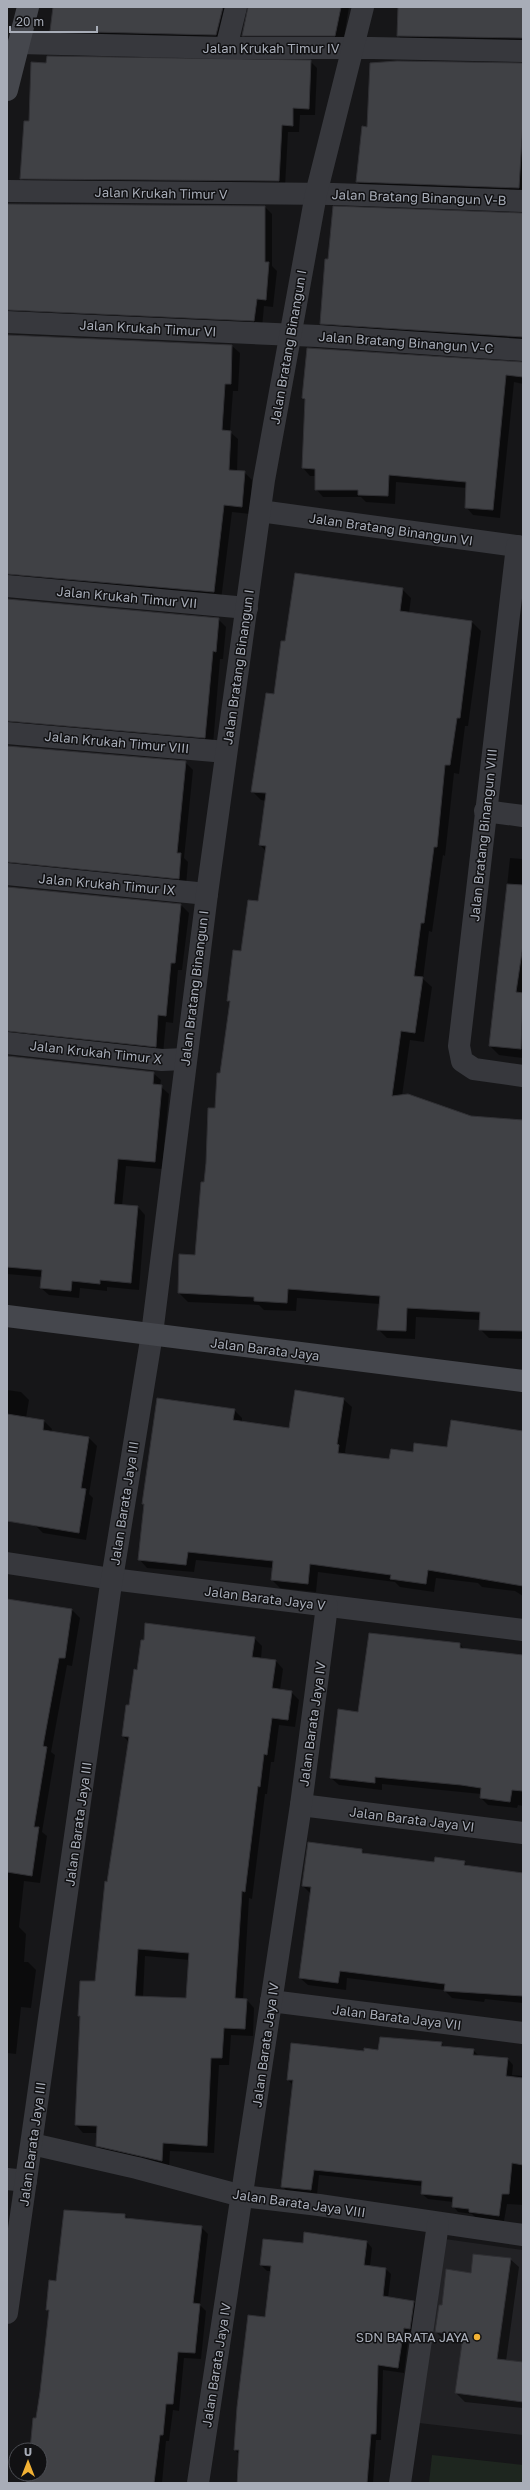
<svg xmlns="http://www.w3.org/2000/svg" width="530" height="2490" font-family="'Golos Text',sans-serif">
	<rect width="100%" height="100%" fill="#161618"/>
	<!-- built -->
	<polygon fill="#222225" points="445,2239 523,2250 523,2435 419,2423"/>
	<!-- green -->
	<polygon fill="#1e261f" points="432,2455 523,2465 523,2483 429,2483"/>
	<!-- shadow -->
	<g fill="#0007" fill-rule="evenodd">
		<polygon points="54,7 234,7 224,43 59,39 51,31"/>
		<polygon points="248,7 349,7 343,43 251,43 243,35"/>
		<polygon points="399,7 523,7 523,46 406,43 398,36"/>
		<polygon points="310,61 317,68 315,115 300,115 299,132 288,132 285,187 28,185 21,178 30,122 47,64"/>
		<polygon points="523,64 523,195 364,190 357,182 368,128"/>
		<polygon points="7,205 265,207 272,214 272,266 277,271 273,307 264,306 262,328 7,321"/>
		<polygon points="523,214 523,344 329,331 322,323"/>
		<polygon points="7,336 232,346 240,353 238,391 233,391 230,432 238,439 237,472 244,472 252,480 250,514 232,512 221,600 7,585"/>
		<polygon points="523,363 523,384 514,382 500,518 473,515 466,507 467,488 396,482 395,504 366,502 361,497 323,497 316,489 316,476 310,476 303,468 306,401 303,398"/>
		<polygon points="402,589 411,598 409,613 472,622 481,631 468,726 465,726 459,774 454,773 445,856 443,855 432,932 429,931 423,979 432,987 424,1042 410,1040 402,1096 471,1117 523,1120 523,1339 489,1338 480,1329 480,1320 416,1317 415,1339 387,1338 378,1329 380,1304 297,1298 296,1311 264,1310 259,1305 188,1302 179,1293 195,1256 230,1003 228,1001 259,902 266,851 260,845 266,801 261,800 252,791 286,642"/>
		<polygon points="7,600 218,619 226,627 223,659 220,659 213,745 7,732"/>
		<polygon points="7,747 185,762 193,770 184,858 188,862 186,886 7,873"/>
		<polygon points="510,858 523,859 523,1058 499,1055 490,1046"/>
		<polygon points="7,888 181,905 189,913 182,970 178,970 173,1023 166,1022 163,1054 7,1042"/>
		<polygon points="7,1057 153,1073 161,1080 160,1086 169,1094 162,1169 126,1166 122,1206 138,1207 145,1215 139,1290 107,1287 107,1291 80,1288 79,1298 49,1295 41,1288 42,1277 7,1274"/>
		<polygon points="7,1390 21,1392 29,1400 26,1418 44,1421 52,1429 51,1432 89,1438 97,1446 89,1494 93,1498 86,1540 43,1533 36,1526 7,1520"/>
		<polygon points="343,1399 352,1407 345,1452 347,1455 390,1460 414,1453 523,1432 523,1596 515,1591 482,1587 478,1583 436,1578 434,1592 400,1587 395,1582 318,1572 316,1592 280,1588 272,1580 273,1568 196,1560 194,1572 147,1568 139,1559 145,1505 143,1503 234,1410 242,1418 242,1423 290,1429"/>
		<polygon points="7,1600 72,1610 80,1618 72,1666 67,1665 51,1752 55,1755 42,1832 47,1836 40,1883 24,1881 19,1927 26,1934 24,1962 28,1962 36,1970 31,2008 21,2007 16,2054 7,2053"/>
		<path d="M 254,1638 L 262,1646 L 261,1659 L 276,1661 L 283,1669 L 280,1690 L 291,1692 L 299,1700 L 295,1727 L 279,1725 L 274,1762 L 271,1762 L 267,1794 L 265,1794 L 252,1899 L 249,1898 L 243,2000 L 247,2000 L 254,2008 L 253,2036 L 231,2035 L 229,2065 L 219,2065 L 214,2153 L 170,2151 L 169,2168 L 104,2153 L 97,2145 L 97,2133 L 83,2133 L 76,2125 L 81,2018 L 79,2015 L 96,1983 L 129,1742 L 123,1736 L 138,1671 ZM 145,1956 L 190,1960 L 187,1999 L 143,1997 Z"/>
		<polygon points="460,1644 465,1650 523,1663 523,1806 518,1805 517,1808 488,1805 481,1798 481,1794 382,1784 382,1790 339,1785 331,1778 359,1713"/>
		<polygon points="362,1850 366,1855 435,1863 464,1862 469,1867 523,1873 523,2003 485,1999 484,2002 452,1998 444,1990 347,1978 346,1990 308,1985 300,1978 311,1894 303,1886"/>
		<polygon points="441,2043 445,2047 473,2050 479,2056 508,2059 513,2065 512,2075 523,2076 523,2205 507,2204 504,2221 476,2218 472,2214 458,2212 453,2206 453,2202 428,2199 422,2194 423,2186 319,2175 317,2195 288,2192 282,2186 293,2085 288,2080 365,2052"/>
		<polygon points="65,2211 125,2215 129,2219 201,2227 208,2234 200,2305 206,2311 201,2359 184,2358 179,2411 173,2410 169,2441 166,2441 162,2483 25,2483 26,2474 40,2474 40,2450 31,2450 37,2419 49,2312 47,2310 56,2282"/>
		<polygon points="367,2242 372,2248 370,2266 385,2268 391,2274 388,2298 414,2302 419,2308 415,2334 409,2333 404,2373 383,2370 381,2440 376,2440 373,2483 236,2483 239,2454 235,2450 266,2319 272,2271 267,2271 261,2265 304,2245"/>
		<polygon points="510,2259 519,2267 506,2361 523,2363 523,2408 465,2402 456,2393 463,2343 444,2340 436,2332 442,2306 472,2274"/>
	</g>
	<!-- building -->
	<g fill="#404145" stroke="#303034" fill-rule="evenodd">
		<polygon points="53,7 223,7 216,35 50,31"/>
		<polygon points="248,7 341,7 335,36 242,36"/>
		<polygon points="398,7 523,7 523,38 397,36"/>
		<polygon points="47,56 311,60 309,109 293,108 293,126 282,125 279,181 20,179 24,121 29,121 31,62 46,63"/>
		<polygon points="397,61 523,63 523,121 519,188 356,182 362,126 367,127 370,63"/>
		<polygon points="7,204 265,206 265,262 269,262 266,300 257,299 254,321 7,310"/>
		<polygon points="333,206 523,213 523,337 320,324 325,259 328,259"/>
		<polygon points="7,335 232,345 231,384 225,384 222,430 231,431 229,470 245,471 242,507 224,505 214,592 7,574"/>
		<polygon points="307,348 523,362 523,377 506,375 493,510 465,508 466,482 389,475 388,496 358,495 358,490 315,490 315,469 302,468 305,399 302,398"/>
		<polygon points="295,573 403,588 400,611 472,621 460,718 457,718 450,765 445,765 437,847 434,847 424,923 421,923 414,976 423,977 415,1033 401,1031 392,1096 408,1094 471,1116 523,1120 523,1331 479,1330 480,1312 407,1308 406,1331 377,1330 380,1296 288,1289 287,1303 254,1301 254,1297 178,1293 179,1254 195,1255 201,1182 204,1182 206,1163 208,1108 215,1108 217,1073 220,1073 230,1001 227,1001 233,950 241,951 248,900 258,901 266,846 259,845 266,793 251,792 266,693 274,694 281,641 285,641"/>
		<polygon points="7,599 219,618 216,652 213,651 205,738 7,721"/>
		<polygon points="7,746 186,761 177,853 181,853 179,879 7,862"/>
		<polygon points="507,884 523,885 523,945 516,992 523,993 521,1049 489,1046"/>
		<polygon points="7,887 181,904 175,963 171,963 166,1016 158,1015 156,1047 7,1031"/>
		<polygon points="7,1056 154,1072 153,1084 162,1085 155,1162 118,1159 114,1204 138,1206 131,1283 100,1280 100,1284 72,1281 71,1291 40,1288 42,1270 7,1267"/>
		<polygon points="295,1390 344,1398 337,1444 339,1445 338,1453 389,1459 391,1449 413,1452 414,1443 447,1447 451,1420 523,1431 523,1586 428,1570 426,1584 390,1579 391,1575 310,1564 308,1584 271,1580 273,1561 188,1552 186,1565 138,1560 144,1504 142,1504 157,1398 235,1409 233,1420 289,1428"/>
		<polygon points="7,1414 44,1420 43,1430 89,1437 81,1488 86,1489 79,1533 7,1521"/>
		<polygon points="7,1599 72,1609 65,1658 59,1658 43,1746 47,1747 34,1827 39,1827 32,1876 7,1872"/>
		<path d="M 145,1623 L 255,1637 L 252,1657 L 276,1660 L 272,1688 L 292,1691 L 288,1720 L 272,1718 L 267,1755 L 264,1754 L 260,1787 L 258,1786 L 245,1892 L 242,1891 L 235,1998 L 247,1999 L 245,2029 L 224,2028 L 222,2058 L 211,2058 L 207,2146 L 163,2143 L 162,2161 L 96,2146 L 97,2126 L 75,2125 L 80,2016 L 78,2016 L 80,1981 L 95,1981 L 105,1881 L 107,1882 L 129,1737 L 122,1736 L 126,1705 L 129,1705 L 134,1669 L 137,1670 L 141,1640 L 144,1640 ZM 138,1949 L 189,1953 L 186,1998 L 135,1996 Z"/>
		<polygon points="369,1633 460,1643 460,1648 523,1655 523,1791 512,1790 510,1802 480,1798 481,1788 461,1785 375,1777 375,1783 330,1778 338,1709 358,1712"/>
		<polygon points="308,1842 362,1849 362,1853 434,1862 435,1857 465,1861 464,1865 523,1873 523,1996 444,1991 445,1984 340,1971 338,1983 299,1978 311,1887 302,1886"/>
		<polygon points="380,2037 442,2042 441,2046 474,2049 473,2055 508,2058 506,2076 523,2078 523,2165 512,2163 509,2194 502,2194 499,2216 469,2212 469,2209 452,2207 453,2197 421,2194 422,2181 314,2170 311,2190 281,2187 293,2080 287,2080 291,2043 364,2051 364,2048 378,2050"/>
		<polygon points="64,2210 125,2214 125,2218 202,2226 193,2303 200,2304 195,2353 178,2352 173,2404 166,2404 163,2435 160,2435 154,2483 26,2483 27,2474 40,2474 40,2450 30,2450 33,2418 36,2418 40,2392 49,2310 46,2310 49,2280 56,2281"/>
		<polygon points="304,2232 367,2241 364,2265 386,2268 383,2296 414,2301 410,2329 404,2328 398,2368 378,2365 376,2434 371,2434 367,2483 237,2483 239,2450 234,2450 237,2407 248,2315 265,2317 271,2266 260,2265 263,2239 303,2243"/>
		<polygon points="473,2254 511,2258 497,2359 523,2362 523,2402 455,2393 463,2336 435,2332 439,2305 442,2305 446,2269 471,2273"/>
	</g>
	<g fill="none" stroke-linecap="round" stroke-linejoin="round">
		<!-- street -->
		<g stroke="#37383d" stroke-width="22">
			<polyline points="19,43 226,48 372,48 523,51"/>
			<polyline points="226,48 236,7"/>
			<polyline points="7,191 334,194 523,201"/>
			<polyline points="7,322 318,336 523,350"/>
			<polyline points="260,511 523,547"/>
			<polyline points="517,546 459,1046 462,1061 474,1069 523,1076"/>
			<polyline points="7,586 247,608"/>
			<polyline points="7,733 226,752"/>
			<polyline points="485,811 523,816"/>
			<polyline points="7,874 207,894"/>
			<polyline points="7,1043 162,1060 185,1059"/>
			<polyline points="7,1563 112,1579 523,1630"/>
			<polyline points="301,1805 523,1833"/>
			<polyline points="271,2001 523,2033"/>
			<polyline points="32,2144 137,2168 242,2196 319,2205 523,2235"/>
			<polyline points="7,2179 26,2181"/>
			<polyline points="7,2313 110,1591 152,1334 207,894 264,480 316,194 363,7"/>
			<polyline points="198,2483 301,1805 327,1606"/>
			<polyline points="400,2483 438,2224"/>
		</g>
		<!-- secondary -->
		<g stroke="#45474d" stroke-width="22">
			<polyline points="7,90 28,7"/>
			<polyline points="7,1316 523,1381"/>
		</g>
	</g>
	<!-- markers -->
	<circle fill="#f2b134" stroke="#111113" stroke-width="1.5" cx="477" cy="2337" r="4"/>
	<g text-anchor="middle" stroke-width="3" stroke-linejoin="round" paint-order="stroke">
		<!-- street labels -->
		<g font-size="13" fill="#a8adb8" stroke="#111113">
			<text x="271" y="53">Jalan Krukah Timur IV</text>
			<text transform="translate(161 193) rotate(1)" y="5">Jalan Krukah Timur V</text>
			<text transform="translate(419 197) rotate(2)" y="5">Jalan Bratang Binangun V-B</text>
			<text transform="translate(148 328) rotate(3)" y="5">Jalan Krukah Timur VI</text>
			<text transform="translate(406 342) rotate(4)" y="5">Jalan Bratang Binangun V-C</text>
			<text transform="translate(288 347) rotate(-80)" y="5">Jalan Bratang Binangun I</text>
			<text transform="translate(391 529) rotate(8)" y="5">Jalan Bratang Binangun VI</text>
			<text transform="translate(127 597) rotate(5)" y="5">Jalan Krukah Timur VII</text>
			<text transform="translate(238 667) rotate(-82)" y="5">Jalan Bratang Binangun I</text>
			<text transform="translate(117 742) rotate(5)" y="5">Jalan Krukah Timur VIII</text>
			<text transform="translate(483 835) rotate(-84)" y="5">Jalan Bratang Binangun VIII</text>
			<text transform="translate(107 884) rotate(5)" y="5">Jalan Krukah Timur IX</text>
			<text transform="translate(194 988) rotate(-83)" y="5">Jalan Bratang Binangun I</text>
			<text transform="translate(96 1052) rotate(6)" y="5">Jalan Krukah Timur X</text>
			<text transform="translate(265 1349) rotate(7)" y="5">Jalan Barata Jaya</text>
			<text transform="translate(124 1503) rotate(-81)" y="5">Jalan Barata Jaya III</text>
			<text transform="translate(265 1598) rotate(7)" y="5">Jalan Barata Jaya V</text>
			<text transform="translate(312 1724) rotate(-82)" y="5">Jalan Barata Jaya IV</text>
			<text transform="translate(412 1819) rotate(7)" y="5">Jalan Barata Jaya VI</text>
			<text transform="translate(78 1824) rotate(-82)" y="5">Jalan Barata Jaya III</text>
			<text transform="translate(397 2017) rotate(7)" y="5">Jalan Barata Jaya VII</text>
			<text transform="translate(265 2045) rotate(-82)" y="5">Jalan Barata Jaya IV</text>
			<text transform="translate(32 2144) rotate(-82)" y="5">Jalan Barata Jaya III</text>
			<text transform="translate(299 2203) rotate(8)" y="5">Jalan Barata Jaya VIII</text>
			<text transform="translate(216 2365) rotate(-81)" y="5">Jalan Barata Jaya IV</text>
		</g>
		<!-- poi labels -->
		<g font-size="13" fill="#a8adb8" stroke="#111113" text-anchor="end">
			<text x="469" y="2342">SDN BARATA JAYA</text>
		</g>
	</g>
	<!-- border -->
	<rect width="530" height="2490" fill="none" stroke="#a8adb8" stroke-width="16"/>
	<!-- north arrow -->
	<g transform="translate(28 2462)"><circle r="19" fill="#111113" stroke="#4d4f55"/>
	<path d="M0-3L7 15L0 10L-7 15Z" fill="#f2b134"/>
	<text y="-6" font-size="11" font-weight="bold" text-anchor="middle" fill="#a8adb8">U</text>
	</g>
	<!-- scale -->
	<path d="M10 26v6h87v-6" fill="none" stroke="#a8adb8" stroke-width="2"/>
	<text x="16" y="26" font-size="12" fill="#a8adb8" stroke="#111113" stroke-width="3" paint-order="stroke">20 m</text>
</svg>
